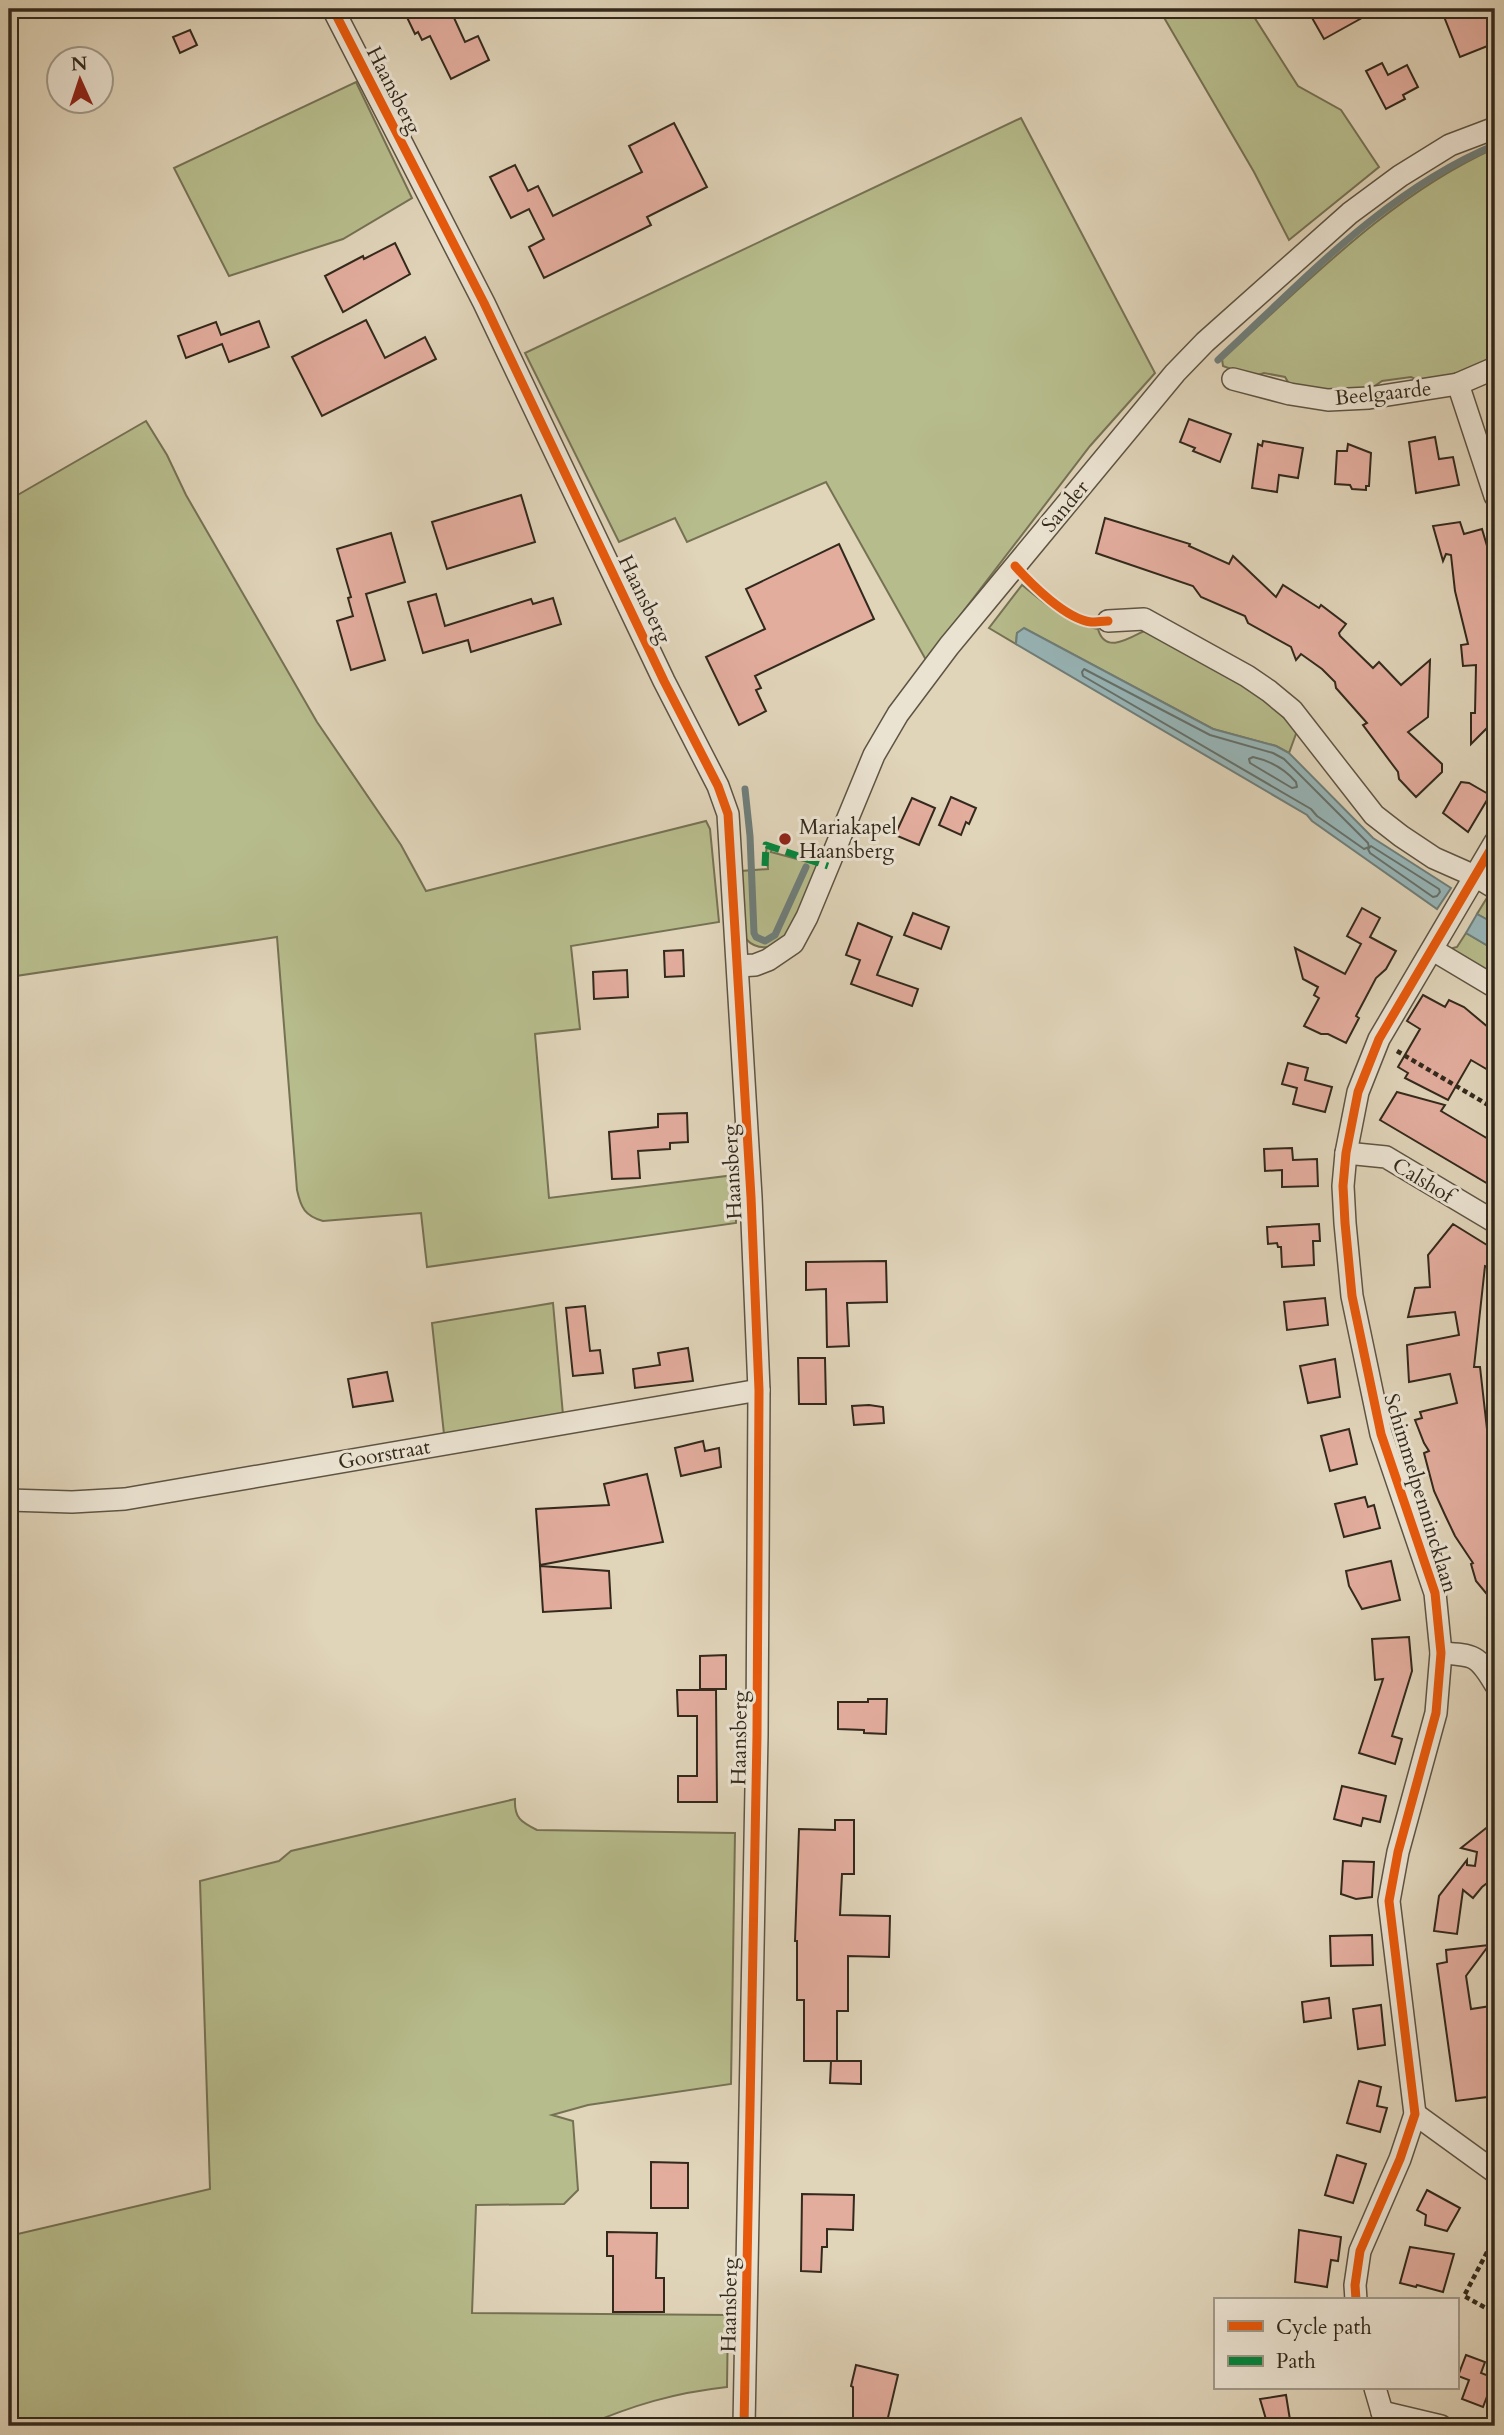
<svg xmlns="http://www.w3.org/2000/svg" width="1504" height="2435" font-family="Cardo,serif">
	<rect width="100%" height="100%" fill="#e0d4b9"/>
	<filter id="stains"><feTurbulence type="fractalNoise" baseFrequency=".00286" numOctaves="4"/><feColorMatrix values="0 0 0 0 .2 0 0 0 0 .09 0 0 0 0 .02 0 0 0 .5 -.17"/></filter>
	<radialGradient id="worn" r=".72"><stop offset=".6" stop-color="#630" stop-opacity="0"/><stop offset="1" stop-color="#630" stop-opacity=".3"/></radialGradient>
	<!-- green -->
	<g fill="#b7bc8c" stroke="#757254" stroke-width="2">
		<polygon points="1159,9 1249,9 1298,86 1341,110 1379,167 1289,240 1254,172"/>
		<polygon points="356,82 412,198 343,239 229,276 174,168"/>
		<polygon points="1021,118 1155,373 1090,446 926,660 826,482 687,542 675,518 619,542 525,353"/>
		<path d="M 1495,148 L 1495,360 L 1449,378 L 1424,383 L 1411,377 L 1382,381 L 1369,390 L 1327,393 L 1291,387 L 1285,377 L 1264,373 L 1252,377 L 1223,366 L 1222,359 C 1308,282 1389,196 1495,148 Z"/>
		<path d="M 146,421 L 167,455 L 186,495 L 317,722 L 401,845 L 426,891 L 706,821 L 710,829 L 719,922 L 571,946 L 580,1029 L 535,1034 L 549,1198 L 735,1175 L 736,1223 L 427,1267 L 421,1213 L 323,1221 C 305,1216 301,1208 297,1190 L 277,937 L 9,977 L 9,500 Z"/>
		<path d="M 1022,585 C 1044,603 1068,624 1098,629 C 1105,654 1128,639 1144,631 L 1172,642 L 1268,701 L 1297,731 L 1289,753 L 1276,746 L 1213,729 L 1025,629 L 1017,633 L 1016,644 L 989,628 Z"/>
		<path d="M 767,847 L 772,848 L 771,852 L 819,865 C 811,883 799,918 789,933 C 779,948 759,953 746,939 L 741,871 L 768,869 L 767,857 L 765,857 Z"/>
		<polygon points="1491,895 1495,897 1495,924 1477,914 1488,896"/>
		<polygon points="1466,933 1495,950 1495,978 1454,953 1453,948 1457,947"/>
		<polygon points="553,1303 563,1415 444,1434 432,1323"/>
		<path d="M 515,1799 C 514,1818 521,1822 537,1830 L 735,1833 L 731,2084 L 588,2105 L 552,2115 L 573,2121 L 578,2190 L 564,2204 L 476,2205 L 472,2313 L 728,2315 L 727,2387 C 673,2393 634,2405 584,2426 L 9,2426 L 9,2236 L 210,2189 L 200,1881 L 279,1861 L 291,1851 Z"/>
	</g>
	<!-- water -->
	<g fill="#97b6b9" stroke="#6f7e7a" stroke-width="2">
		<polygon points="1024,628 1213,729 1276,746 1289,753 1373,838 1451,888 1437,909 1312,821 1307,815 1016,644 1017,633"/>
		<polygon points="1477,914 1495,924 1495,950 1466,933"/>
	</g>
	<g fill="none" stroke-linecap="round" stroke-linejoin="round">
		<!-- shore -->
		<g stroke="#65706a" stroke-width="2">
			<polygon points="1084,669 1210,735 1273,753 1284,759 1368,843 1369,847 1364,849 1317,816 1311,809 1083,676 1082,672"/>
			<path d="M 1253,757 C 1271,761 1284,768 1296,782 L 1297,787 L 1292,788 L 1250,763 L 1249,759 Z"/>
			<polygon points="1371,846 1439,889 1440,892 1437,896 1433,897 1370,853 1368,849"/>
		</g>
		<!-- stream -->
		<g stroke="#6f7e7a" stroke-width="7">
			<path d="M 1218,360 C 1303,281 1386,190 1495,145"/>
			<polyline points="745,789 750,836 754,933 756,937 765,941 775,935 806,867"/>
		</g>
	</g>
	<!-- building -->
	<g fill="#e3ad9e" stroke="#33291c" stroke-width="2">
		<polygon points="403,9 450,9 465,42 478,36 489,60 451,79 430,36 422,40 418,32 415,34"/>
		<polygon points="1307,9 1378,9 1324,39"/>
		<polygon points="1441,9 1495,9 1495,43 1460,57"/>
		<polygon points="190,30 197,45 180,53 173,37"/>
		<polygon points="1382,63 1388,75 1407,65 1418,87 1403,95 1405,99 1386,109 1366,71"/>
		<polygon points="674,123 707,187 647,217 651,225 544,278 529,247 544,239 529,209 511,218 490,177 515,165 528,191 538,186 553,216 642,172 629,146"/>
		<polygon points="395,243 410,274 343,312 325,276 363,256 364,259"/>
		<polygon points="366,320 385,358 425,337 436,359 322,416 292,357"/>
		<polygon points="259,321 269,347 229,362 222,344 186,358 178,336 216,322 221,335"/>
		<polygon points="1189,419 1231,434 1220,462 1193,451 1195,448 1180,442"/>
		<polygon points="1435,437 1439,459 1453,457 1459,485 1416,493 1409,442"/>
		<polygon points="1263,441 1303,448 1298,478 1279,475 1277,492 1252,488 1258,444 1262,446"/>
		<polygon points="1348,444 1371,453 1369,486 1366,486 1366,490 1352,489 1350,485 1335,484 1337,451 1347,451"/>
		<polygon points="521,495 535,542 447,569 432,522"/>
		<polygon points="1105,518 1190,544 1189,546 1229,564 1233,556 1276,597 1283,585 1319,608 1321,605 1346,624 1339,633 1340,636 1373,668 1379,662 1401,685 1430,660 1428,717 1408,732 1442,764 1442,772 1416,797 1399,779 1398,772 1363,725 1367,723 1336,688 1335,682 1322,669 1301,654 1296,660 1291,647 1248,623 1245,616 1201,597 1193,586 1096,553"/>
		<polygon points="1460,522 1464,534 1482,529 1495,573 1495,720 1471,744 1471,713 1475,713 1476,665 1463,666 1461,645 1468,644 1455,591 1451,555 1446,554 1443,561 1433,526"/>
		<polygon points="391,533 405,582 366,594 385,660 351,670 337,621 353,616 348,598 351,597 337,549"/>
		<polygon points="839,544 874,619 755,676 761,688 756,690 766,711 739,725 706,657 765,629 746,589"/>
		<polygon points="436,594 445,626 531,599 533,604 553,598 561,624 471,652 468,640 423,653 408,602"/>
		<polygon points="1461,782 1469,783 1490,795 1468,832 1443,813"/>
		<polygon points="951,797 976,808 969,824 966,822 961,835 939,825"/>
		<polygon points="912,798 935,808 919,845 895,835"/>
		<polygon points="1362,908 1380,918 1370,937 1396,951 1386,969 1376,978 1356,1016 1359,1018 1346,1043 1328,1034 1321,1034 1304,1026 1319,998 1314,995 1318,987 1303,979 1295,948 1345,974 1361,944 1347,936"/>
		<polygon points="913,913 949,927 941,949 904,935"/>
		<polygon points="858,923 892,937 877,975 918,989 912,1006 851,984 860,960 846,955"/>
		<polygon points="683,950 684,976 665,977 664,951"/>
		<polygon points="627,970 628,997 594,999 593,972"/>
		<polygon points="1423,995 1445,1007 1449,1000 1464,1007 1495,1033 1495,1074 1471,1060 1448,1100 1405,1078 1408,1073 1398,1067 1420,1029 1407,1021"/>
		<polygon points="1288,1063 1308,1068 1305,1080 1332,1087 1325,1112 1293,1104 1297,1088 1282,1084"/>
		<polygon points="1397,1092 1445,1105 1441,1111 1495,1143 1495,1188 1380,1120"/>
		<polygon points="687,1113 688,1142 670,1143 670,1149 638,1151 640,1178 612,1179 609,1132 658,1127 658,1114"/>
		<polygon points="1292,1148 1293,1160 1317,1159 1318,1186 1282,1187 1282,1170 1265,1171 1264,1149"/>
		<polygon points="1319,1224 1320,1241 1313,1241 1314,1265 1282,1267 1281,1247 1278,1247 1277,1243 1268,1244 1267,1227"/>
		<polygon points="1453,1224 1495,1250 1495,1260 1491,1268 1485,1266 1474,1367 1480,1367 1488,1438 1492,1437 1495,1447 1495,1604 1476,1581 1471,1564 1473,1563 1455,1536 1445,1515 1434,1491 1424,1453 1429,1451 1424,1443 1415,1420 1422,1418 1420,1412 1457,1403 1450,1374 1409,1382 1407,1345 1459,1335 1455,1312 1408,1317 1415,1288 1430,1287 1428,1255"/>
		<polygon points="886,1261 887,1302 847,1303 849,1346 827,1347 826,1289 806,1290 806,1262"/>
		<polygon points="1325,1298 1328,1325 1287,1330 1284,1302"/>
		<polygon points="585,1306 590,1351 600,1350 603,1373 573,1376 566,1308"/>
		<polygon points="688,1348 693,1381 635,1388 633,1369 660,1365 658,1353"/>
		<polygon points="798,1358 825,1358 826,1404 799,1404"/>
		<polygon points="1335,1359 1340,1397 1308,1403 1300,1366"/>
		<polygon points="387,1372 393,1401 353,1407 348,1379"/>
		<polygon points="869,1405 883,1407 884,1423 854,1425 852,1406"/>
		<polygon points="1349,1429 1357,1464 1330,1471 1321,1436"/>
		<polygon points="703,1441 705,1451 719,1448 721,1467 681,1476 675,1448"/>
		<polygon points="647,1474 663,1542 540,1565 536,1509 609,1505 604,1484"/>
		<polygon points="1365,1497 1368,1507 1374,1505 1380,1528 1344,1537 1335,1504"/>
		<polygon points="1391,1561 1400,1600 1362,1609 1349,1586 1346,1571"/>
		<polygon points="540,1566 609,1571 611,1608 543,1612"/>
		<polygon points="1409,1637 1412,1671 1392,1736 1402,1739 1395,1764 1359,1753 1383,1679 1375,1680 1372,1639"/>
		<polygon points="726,1655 726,1689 700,1689 700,1656"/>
		<polygon points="677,1690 716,1690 717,1802 678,1802 678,1776 697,1776 697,1716 678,1716"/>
		<polygon points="868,1699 887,1699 886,1734 864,1733 864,1730 838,1729 838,1702 868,1702"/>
		<polygon points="1342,1786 1386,1796 1380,1822 1363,1818 1361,1826 1334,1819"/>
		<polygon points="835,1820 854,1820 854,1874 842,1874 840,1915 890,1916 889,1957 848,1956 848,2011 837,2011 837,2061 804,2061 804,2000 797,2000 797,1941 795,1941 799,1829 835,1830"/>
		<polygon points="1495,1821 1495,1877 1482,1887 1473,1898 1463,1890 1457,1934 1434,1931 1439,1896 1467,1860 1467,1865 1475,1866 1477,1852 1461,1848"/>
		<polygon points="1343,1861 1374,1862 1372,1897 1356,1899 1341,1894"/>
		<polygon points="1372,1935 1373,1965 1331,1966 1330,1936"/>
		<polygon points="1489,1945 1466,1976 1471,2009 1491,2006 1495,2037 1495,2096 1456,2101 1437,1964 1447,1962 1446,1950"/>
		<polygon points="1329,1998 1331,2018 1304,2022 1302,2002"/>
		<polygon points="1381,2005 1385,2045 1358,2049 1353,2009"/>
		<polygon points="831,2061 861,2061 861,2084 830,2083"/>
		<polygon points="1359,2081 1381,2087 1377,2106 1387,2108 1380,2132 1347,2123"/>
		<polygon points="1337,2155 1366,2164 1353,2203 1325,2195"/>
		<polygon points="651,2162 688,2163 688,2208 651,2208"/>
		<polygon points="1427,2190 1460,2208 1447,2231 1425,2225 1426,2215 1417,2210"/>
		<polygon points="802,2194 854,2195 853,2230 827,2229 827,2247 822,2247 821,2272 801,2271"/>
		<polygon points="1299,2230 1341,2237 1338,2261 1331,2260 1327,2287 1295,2282"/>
		<polygon points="607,2232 657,2233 656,2278 664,2278 664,2312 613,2312 613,2256 607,2256"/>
		<polygon points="1410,2247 1454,2254 1443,2292 1417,2285 1416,2287 1400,2283"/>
		<polygon points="1466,2355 1485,2362 1481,2373 1494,2378 1483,2407 1462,2399 1469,2380 1458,2376"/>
		<polygon points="856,2365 898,2375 886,2426 853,2426 853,2387 851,2386"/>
		<polygon points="1286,2395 1291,2426 1268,2426 1260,2399"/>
	</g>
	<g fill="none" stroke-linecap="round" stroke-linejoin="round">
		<defs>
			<g id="minor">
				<polyline points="333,9 484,303 664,681 718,786 728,814 751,1197 759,1390 757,1735 744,2426"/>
				<polyline points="1233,379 1290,394 1328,400 1369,398 1458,384 1495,368"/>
				<polyline points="1458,384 1495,496"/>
				<polyline points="1108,621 1144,619 1247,676 1269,691 1292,710 1374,815 1401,836 1434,858 1477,877 1495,888"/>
				<polyline points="1433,950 1495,987"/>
				<polyline points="738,966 755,965 768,960 793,943 807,917 874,755 898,714 949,646 1175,373 1205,342 1350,213 1400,176 1450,145 1495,128"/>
				<polyline points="1346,1153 1386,1157 1495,1222"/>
				<polyline points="9,1500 72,1502 125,1499 759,1390"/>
				<path d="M 1441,1653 C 1474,1655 1478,1655 1495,1684"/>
				<polyline points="1415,2114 1495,2172"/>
				<polyline points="1356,2300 1355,2285 1360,2251 1400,2159 1415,2114 1389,1901 1398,1852 1436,1713 1441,1653 1435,1593 1381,1434 1352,1296 1345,1223 1343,1186 1346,1153 1358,1092 1379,1039 1495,842"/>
				<polyline points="1375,2388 1382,2412"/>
				<polyline points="1386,2426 1382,2412 1441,2426"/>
			</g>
		</defs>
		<!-- minor casing -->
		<use href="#minor" stroke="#5e5443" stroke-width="24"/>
		<!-- path -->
		<g stroke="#33291c" stroke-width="4.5" stroke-dasharray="5 3.5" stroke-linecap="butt">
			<polyline points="1397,1051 1495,1109"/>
			<polyline points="1495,2237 1464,2296 1495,2313"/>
		</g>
		<!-- minor -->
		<use href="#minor" stroke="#ebe3d2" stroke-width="21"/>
		<!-- quiet -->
		<polyline stroke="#00873e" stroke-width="7" stroke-dasharray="14 7" stroke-linecap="butt" points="765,866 766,845 828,866"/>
		<defs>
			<g id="cycleway">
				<polyline points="333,9 484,303 664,681 718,786 728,814 751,1197 759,1390 757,1735 744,2426"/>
				<path d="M 1015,566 C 1032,585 1066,619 1091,622 C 1097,622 1103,621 1108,621"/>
				<polyline points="1356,2300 1355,2285 1360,2251 1400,2159 1415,2114 1389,1901 1398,1852 1436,1713 1441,1653 1435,1593 1381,1434 1352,1296 1345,1223 1343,1186 1346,1153 1358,1092 1379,1039 1495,842"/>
			</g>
		</defs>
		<!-- cycleway casing -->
		<use href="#cycleway" stroke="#ebe3d2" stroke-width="13"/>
		<!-- cycleway -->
		<use href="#cycleway" stroke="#e8590c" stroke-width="9"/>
	</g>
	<!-- markers -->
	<circle fill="#8f2418" stroke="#ebe3d2" stroke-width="2.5" cx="785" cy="839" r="7"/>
	<g text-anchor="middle" stroke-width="6" stroke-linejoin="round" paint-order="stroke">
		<!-- street labels -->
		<g font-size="21" fill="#33291c" stroke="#ebe3d2">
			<text transform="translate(394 90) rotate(63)" y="7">Haansberg</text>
			<text transform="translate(1383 393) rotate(-6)" y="7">Beelgaarde</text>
			<text transform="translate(1065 506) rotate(-50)" y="7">Sander</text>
			<text transform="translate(645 599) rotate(64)" y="7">Haansberg</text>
			<text transform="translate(732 1172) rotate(-93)" y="7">Haansberg</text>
			<text transform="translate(1423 1180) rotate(31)" y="7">Calshof</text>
			<text transform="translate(384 1454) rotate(-10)" y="7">Goorstraat</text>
			<text transform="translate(1421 1493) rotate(73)" y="7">Schimmelpennincklaan</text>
			<text transform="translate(739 1738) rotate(-89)" y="7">Haansberg</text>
			<text transform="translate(729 2305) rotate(-89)" y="7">Haansberg</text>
		</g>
		<!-- poi labels -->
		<g font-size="21" fill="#33291c" stroke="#ebe3d2" text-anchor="start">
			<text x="799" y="834">Mariakapel<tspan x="799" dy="24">Haansberg</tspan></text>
		</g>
	</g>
	<!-- margin -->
	<rect width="1504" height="2435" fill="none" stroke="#e0d4b9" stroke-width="35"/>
	<rect x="10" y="10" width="1483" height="2414" fill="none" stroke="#33291c" stroke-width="3.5"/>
	<rect x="18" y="18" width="1469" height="2400" fill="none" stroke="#33291c" stroke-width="2"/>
	<!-- legend -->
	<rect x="1214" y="2298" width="245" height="91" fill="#ebe3d2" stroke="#a19989" stroke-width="2"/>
	<rect x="1228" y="2321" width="35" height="10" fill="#e8590c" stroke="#a19989" stroke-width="2"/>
	<text x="1276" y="2334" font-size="21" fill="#33291c">Cycle path</text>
	<rect x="1228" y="2356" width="35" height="10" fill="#00873e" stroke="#a19989" stroke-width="2"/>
	<text x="1276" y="2368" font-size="21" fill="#33291c">Path</text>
	<!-- north arrow -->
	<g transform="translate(80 80) rotate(357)"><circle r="33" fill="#ebe3d2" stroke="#a19989" stroke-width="2"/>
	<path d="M0-5L12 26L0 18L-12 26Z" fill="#8f2418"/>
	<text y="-10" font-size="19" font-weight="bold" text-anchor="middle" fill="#33291c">N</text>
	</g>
	<rect width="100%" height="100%" filter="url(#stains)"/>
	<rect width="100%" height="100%" fill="url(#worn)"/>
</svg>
